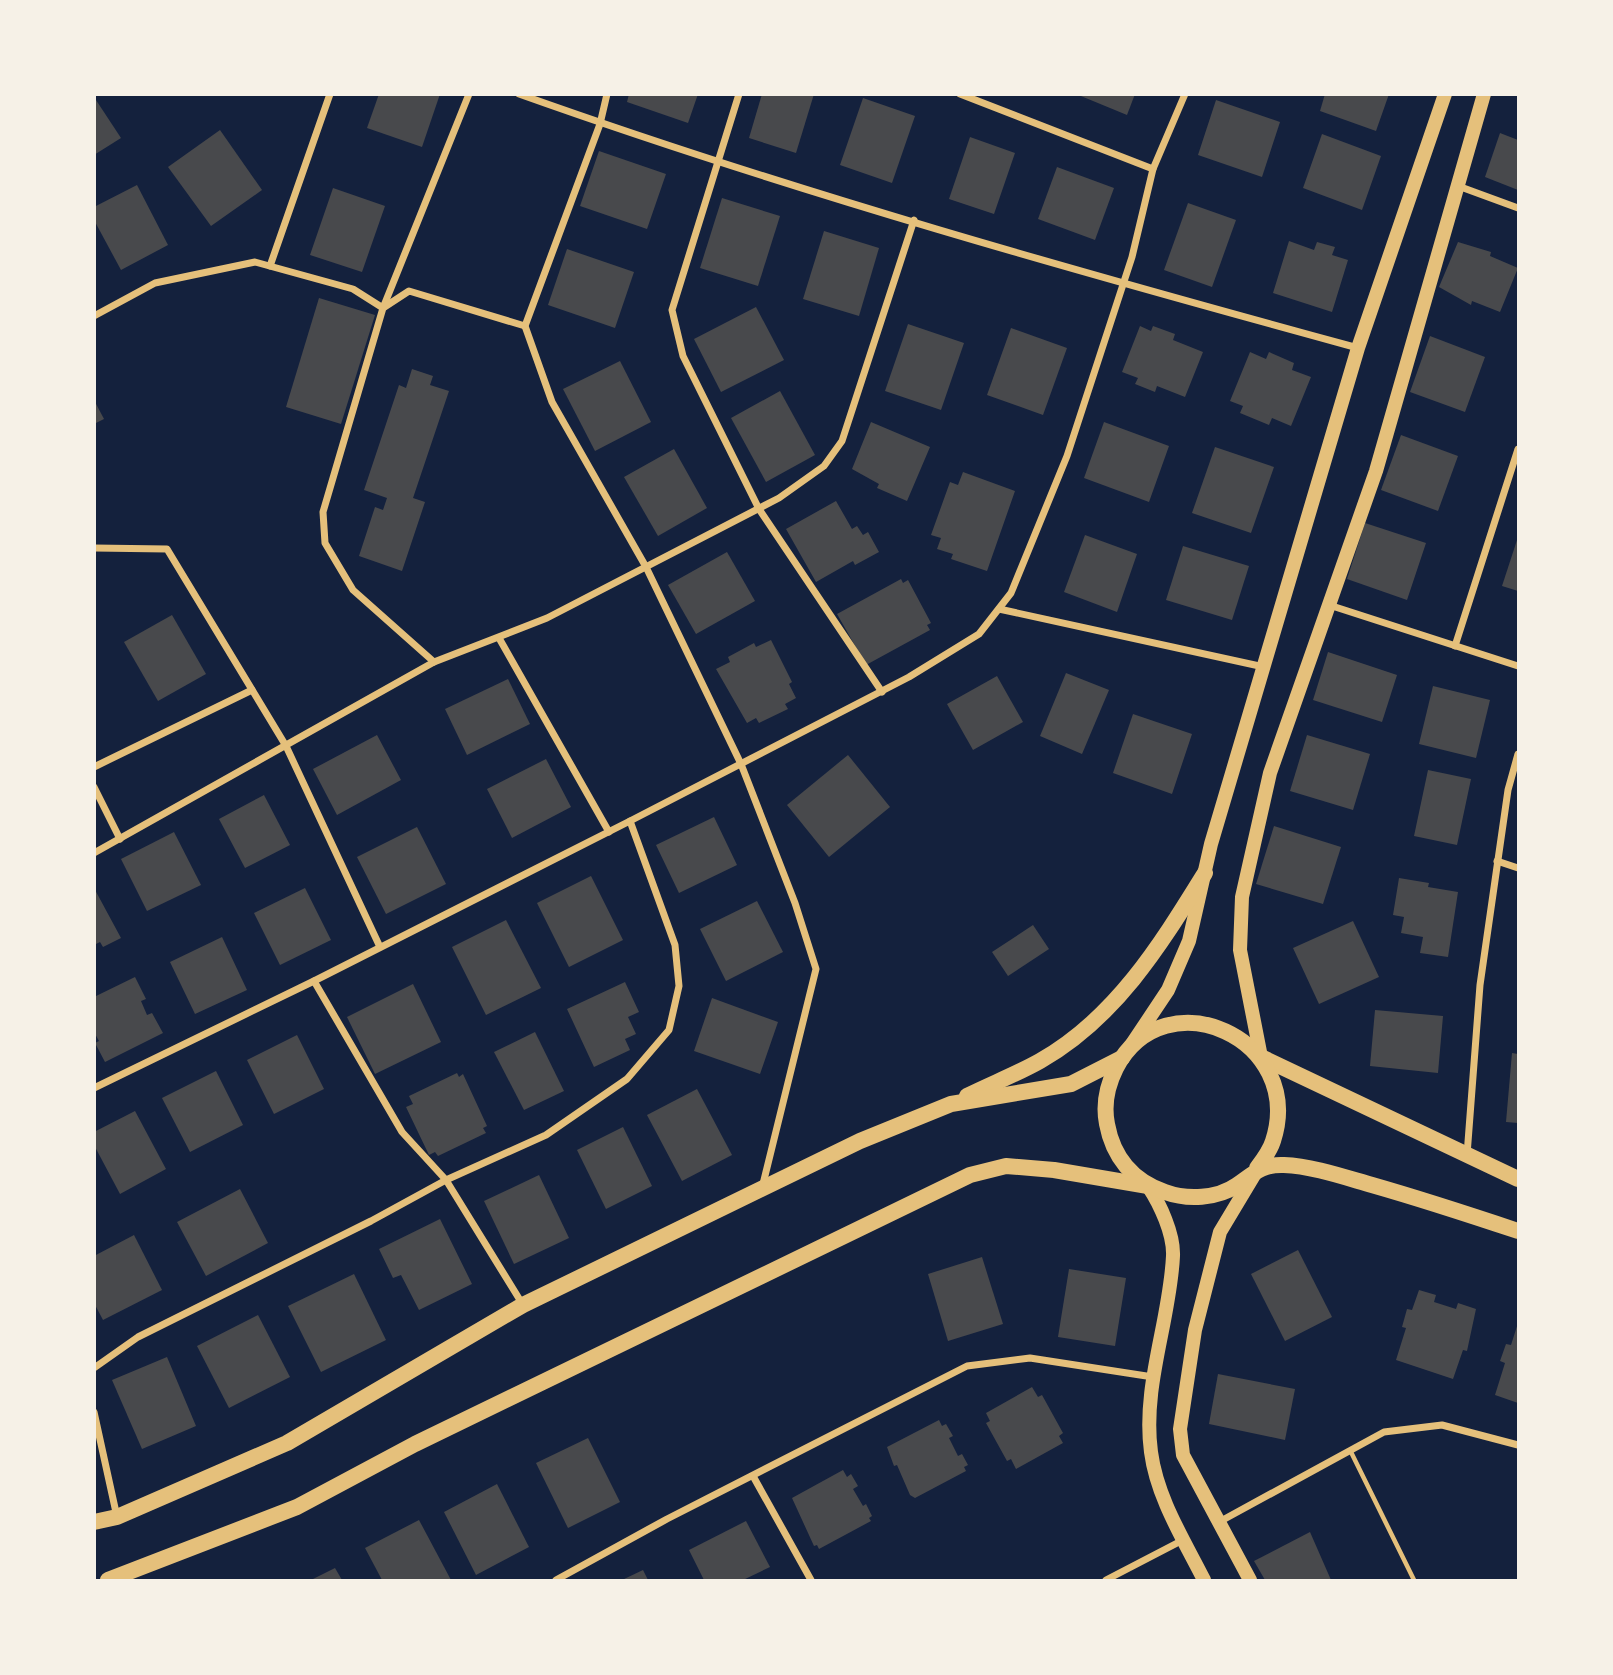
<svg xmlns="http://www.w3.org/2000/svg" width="1613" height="1675" font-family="'IBM Plex Sans',sans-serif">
	<rect width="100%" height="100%" fill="#14213d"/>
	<!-- building -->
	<g fill="#48494c">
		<polygon points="379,94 440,94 422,147 367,128"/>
		<polygon points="629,94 698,94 688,123 627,102"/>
		<polygon points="762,94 814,94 796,153 749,138"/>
		<polygon points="1076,94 1135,94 1127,115"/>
		<polygon points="1325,94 1389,94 1376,131 1320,111"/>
		<polygon points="94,97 121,138 94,155"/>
		<polygon points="863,98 915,116 892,183 840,165"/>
		<polygon points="1216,100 1280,122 1262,177 1198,155"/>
		<polygon points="220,130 262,190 211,226 168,167"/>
		<polygon points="1500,133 1518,140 1518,190 1485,177"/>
		<polygon points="1322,134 1381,156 1362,210 1303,188"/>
		<polygon points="970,137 1015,153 994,214 949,199"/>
		<polygon points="599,151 666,174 647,229 580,206"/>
		<polygon points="1057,167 1114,188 1095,240 1038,219"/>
		<polygon points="137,185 168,245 121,270 94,220 94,207"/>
		<polygon points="333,188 385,206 362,272 310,255"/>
		<polygon points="722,198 780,216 758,286 700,268"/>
		<polygon points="1188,203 1236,220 1212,287 1164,270"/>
		<polygon points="824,231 879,248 859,316 803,299"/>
		<polygon points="1289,241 1314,250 1317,242 1335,247 1332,255 1348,260 1332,312 1273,293"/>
		<polygon points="1458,242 1491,252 1490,256 1518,268 1500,312 1472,301 1471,305 1439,287"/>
		<polygon points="567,249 634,272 615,328 548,305"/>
		<polygon points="319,298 375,315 341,424 286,407"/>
		<polygon points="756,307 784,360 721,392 694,339"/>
		<polygon points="908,324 964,343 941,410 885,391"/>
		<polygon points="1140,326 1151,331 1153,326 1175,334 1173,340 1203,352 1185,397 1157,386 1155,392 1135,384 1138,378 1122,372"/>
		<polygon points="1011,328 1067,348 1043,415 987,395"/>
		<polygon points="1430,336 1485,357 1465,412 1410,392"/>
		<polygon points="1250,352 1266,359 1269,352 1294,363 1292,370 1311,377 1291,426 1272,418 1269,425 1240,413 1243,406 1230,401"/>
		<polygon points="620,361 651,422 595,451 563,389"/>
		<polygon points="412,369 433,376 430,385 449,391 413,498 425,502 402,571 359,556 375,507 383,510 387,498 364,490 399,385 406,388"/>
		<polygon points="780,391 815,455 766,482 731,418"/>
		<polygon points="94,400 104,419 94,424"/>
		<polygon points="871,422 930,447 907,501 877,488 879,484 852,469"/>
		<polygon points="1104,422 1169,446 1149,502 1084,478"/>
		<polygon points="1401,435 1458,456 1438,511 1381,490"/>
		<polygon points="1215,447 1274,467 1251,533 1192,513"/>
		<polygon points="674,449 707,508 658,536 624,477"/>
		<polygon points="963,472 1015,491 987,571 951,559 953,554 937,549 941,538 931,535 950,482 958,485"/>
		<polygon points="836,501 852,529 857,526 863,535 868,532 879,552 855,565 853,561 816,582 786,529"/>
		<polygon points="1365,523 1426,543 1407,600 1347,579"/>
		<polygon points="1085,535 1137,554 1117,612 1064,592"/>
		<polygon points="1518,537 1518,591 1502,586"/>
		<polygon points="1183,546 1249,566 1232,620 1166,600"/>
		<polygon points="727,552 755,601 696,634 668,585"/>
		<polygon points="901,579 903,583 908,580 931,623 927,625 930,630 866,665 837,614"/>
		<polygon points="172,615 206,674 158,701 124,642"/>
		<polygon points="771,640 792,682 789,684 796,698 785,704 788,709 759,723 756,718 747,723 716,669 730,662 728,657 754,643 756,647"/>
		<polygon points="1328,652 1397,675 1382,722 1313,700"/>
		<polygon points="1066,673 1109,690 1082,754 1040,736"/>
		<polygon points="997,676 1023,722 973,750 947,704"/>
		<polygon points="508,679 530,724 467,755 445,709"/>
		<polygon points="1433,686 1490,700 1476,758 1419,744"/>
		<polygon points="1133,714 1192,734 1172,794 1113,773"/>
		<polygon points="377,735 401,780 337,815 313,769"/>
		<polygon points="1307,735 1370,754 1353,810 1290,791"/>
		<polygon points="848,755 890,807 829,857 787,805"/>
		<polygon points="546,759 571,807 512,838 487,789"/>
		<polygon points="1428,770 1471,779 1457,845 1414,836"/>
		<polygon points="264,795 290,845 245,868 219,819"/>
		<polygon points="714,817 737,865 679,893 656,845"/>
		<polygon points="1274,826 1341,847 1323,904 1256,884"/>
		<polygon points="417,827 446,884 386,914 357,857"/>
		<polygon points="174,832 201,885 147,911 121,859"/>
		<polygon points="591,876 623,940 569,967 537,903"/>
		<polygon points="1399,878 1429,883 1428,887 1458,892 1448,957 1420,953 1423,937 1401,933 1404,917 1393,915"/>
		<polygon points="94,888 121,938 103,947 100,942 94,945"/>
		<polygon points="305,888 331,940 280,965 254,913"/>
		<polygon points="757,901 783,952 726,981 700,929"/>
		<polygon points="506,920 541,988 486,1015 452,947"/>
		<polygon points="1353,921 1379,977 1319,1004 1293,948"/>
		<polygon points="1033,925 1049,949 1008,976 992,952"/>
		<polygon points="222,937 247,990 195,1014 170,962"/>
		<polygon points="135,977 146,999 141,1001 147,1015 152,1013 163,1033 105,1062 95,1043 99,1041 94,1032 94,997"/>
		<polygon points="625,982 639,1012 628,1017 636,1034 625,1039 630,1050 594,1067 567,1009"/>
		<polygon points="413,984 441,1042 375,1074 347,1017"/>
		<polygon points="712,998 778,1022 760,1074 694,1051"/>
		<polygon points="1375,1010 1443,1016 1438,1073 1370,1066"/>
		<polygon points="535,1032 564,1091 524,1110 494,1052"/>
		<polygon points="297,1035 324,1089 274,1114 247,1060"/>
		<polygon points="1512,1053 1518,1054 1518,1123 1506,1122"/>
		<polygon points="216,1071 243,1125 190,1152 162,1098"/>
		<polygon points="457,1073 459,1077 463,1074 487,1126 483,1128 486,1133 438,1156 435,1152 429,1155 406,1107 413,1104 409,1096"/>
		<polygon points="697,1089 732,1155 682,1181 647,1115"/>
		<polygon points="135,1111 166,1169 120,1194 94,1145 94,1132"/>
		<polygon points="623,1127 652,1186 606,1209 577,1150"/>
		<polygon points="539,1175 569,1238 514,1264 484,1201"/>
		<polygon points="240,1189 268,1243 206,1276 177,1222"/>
		<polygon points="440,1219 472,1284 419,1310 401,1275 393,1278 379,1249"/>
		<polygon points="134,1235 162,1290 103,1320 94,1303 94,1256"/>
		<polygon points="1298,1250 1332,1317 1285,1341 1251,1274"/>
		<polygon points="982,1257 1003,1324 948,1341 928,1274"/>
		<polygon points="1069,1269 1126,1278 1115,1346 1058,1337"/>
		<polygon points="354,1274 386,1340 321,1372 288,1306"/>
		<polygon points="1419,1290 1436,1295 1434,1302 1456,1309 1458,1303 1476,1309 1467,1351 1463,1350 1453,1379 1396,1360 1406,1328 1402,1327 1407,1309 1412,1310"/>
		<polygon points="258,1315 290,1377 229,1408 197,1346"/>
		<polygon points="1518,1323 1518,1403 1495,1395 1505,1363 1500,1361 1506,1344 1511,1345"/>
		<polygon points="167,1357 196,1426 142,1449 112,1380"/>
		<polygon points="1218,1374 1295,1389 1285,1440 1209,1424"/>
		<polygon points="1032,1387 1038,1397 1042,1395 1063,1433 1059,1436 1063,1443 1016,1469 1011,1459 1007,1461 986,1423 990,1421 986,1413"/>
		<polygon points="939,1420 942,1426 946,1424 953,1436 949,1438 958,1456 962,1454 968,1465 964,1467 966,1471 915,1498 910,1495 897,1465 894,1466 887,1447"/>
		<polygon points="588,1438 620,1502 568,1528 536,1463"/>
		<polygon points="843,1470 847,1477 851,1474 858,1486 853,1489 863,1506 866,1504 872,1516 869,1518 871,1521 819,1549 817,1545 814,1546 792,1498"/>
		<polygon points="497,1484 529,1547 476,1575 444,1512"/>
		<polygon points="419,1520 451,1580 382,1580 365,1548"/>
		<polygon points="746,1521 770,1567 743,1580 704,1580 689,1550"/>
		<polygon points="1310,1532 1331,1580 1265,1580 1254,1561"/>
		<polygon points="335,1568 342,1580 311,1580"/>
		<polygon points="643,1570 648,1580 622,1580"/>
	</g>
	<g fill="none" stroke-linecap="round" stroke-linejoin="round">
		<!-- service -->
		<polyline stroke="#e5c07b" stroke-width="4.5" points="1350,1450 1414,1580"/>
		<!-- minor -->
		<g stroke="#e5c07b" stroke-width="7">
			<path d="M 519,94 C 794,192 1076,271 1358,348"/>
			<polyline points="607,94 600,124 525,326 552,402 646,567 741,764 795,903 816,969 762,1188"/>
			<polyline points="739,94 672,310 683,356 759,509 882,692"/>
			<polyline points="960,94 1153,169"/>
			<polyline points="1458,186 1518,208"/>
			<polyline points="270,266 330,94"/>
			<polyline points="94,316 155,283 255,262 353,289 383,308 469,94"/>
			<polyline points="94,548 167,549 286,746 380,947"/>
			<polyline points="1329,605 1518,666"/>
			<polyline points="999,609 1264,667"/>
			<polyline points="499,638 609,832"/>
			<polyline points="1455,646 1518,449"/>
			<polyline points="434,662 353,590 325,543 323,512 383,308 409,291 525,326"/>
			<polyline points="94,767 252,690"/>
			<polyline points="94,787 120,839"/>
			<polyline points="94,853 434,662 547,618 779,498 824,466 842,441 914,220"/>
			<polyline points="1497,861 1518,868"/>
			<polyline points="314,981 402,1132 446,1180 523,1305"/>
			<polyline points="94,1088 314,981 630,821 909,677 979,634 1011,593 1067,456 1132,257 1153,169 1185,94"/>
			<polyline points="1467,1155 1480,985 1508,790 1518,754"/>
			<polyline points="94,1368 138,1337 371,1221 446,1180 546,1135 627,1079 669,1030 679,986 675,945 630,821"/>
			<polyline points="94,1412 117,1517"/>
			<polyline points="753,1476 811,1580"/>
			<polyline points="1219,1522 1384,1432 1442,1425 1518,1445"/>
			<polyline points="556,1580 667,1519 967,1366 1030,1358 1153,1377"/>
			<polyline points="1106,1580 1183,1540"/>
		</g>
		<!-- secondary -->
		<g stroke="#e5c07b" stroke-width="14">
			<polyline points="1132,1044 1168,990 1189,941 1211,844 1358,348 1445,94"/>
			<polyline points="1261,1057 1240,950 1242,897 1270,773 1376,471 1484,94"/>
			<path d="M 1148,1186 C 1160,1204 1174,1234 1173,1256 C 1170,1321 1142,1386 1151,1452 C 1157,1498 1184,1540 1204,1580"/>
			<polyline points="1250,1580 1183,1455 1180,1429 1195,1330 1220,1232 1256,1172"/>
		</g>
		<!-- primary -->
		<g stroke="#e5c07b" stroke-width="16">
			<polyline points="1261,1057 1518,1179"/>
			<path d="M 967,1096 C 991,1084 1017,1074 1040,1061 C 1116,1018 1161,944 1205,873"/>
			<path d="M 1257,1168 C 1263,1160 1270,1151 1273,1141 C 1306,1039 1165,975 1116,1068 C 1107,1086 1103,1104 1107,1124 C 1113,1157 1133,1181 1165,1192 C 1187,1200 1217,1199 1237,1185 C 1253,1174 1262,1164 1284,1165 C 1312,1166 1344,1177 1372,1185 C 1421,1199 1470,1215 1518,1231"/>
			<polyline points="94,1522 117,1517 287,1443 523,1305 860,1141 951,1104 1071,1084 1122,1058"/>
			<polyline points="108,1580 297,1507 415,1444 970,1175 1006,1166 1054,1170 1148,1186"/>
		</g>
	</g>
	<!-- border -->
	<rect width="1613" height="1675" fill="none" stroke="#f6f1e7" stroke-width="192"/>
</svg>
